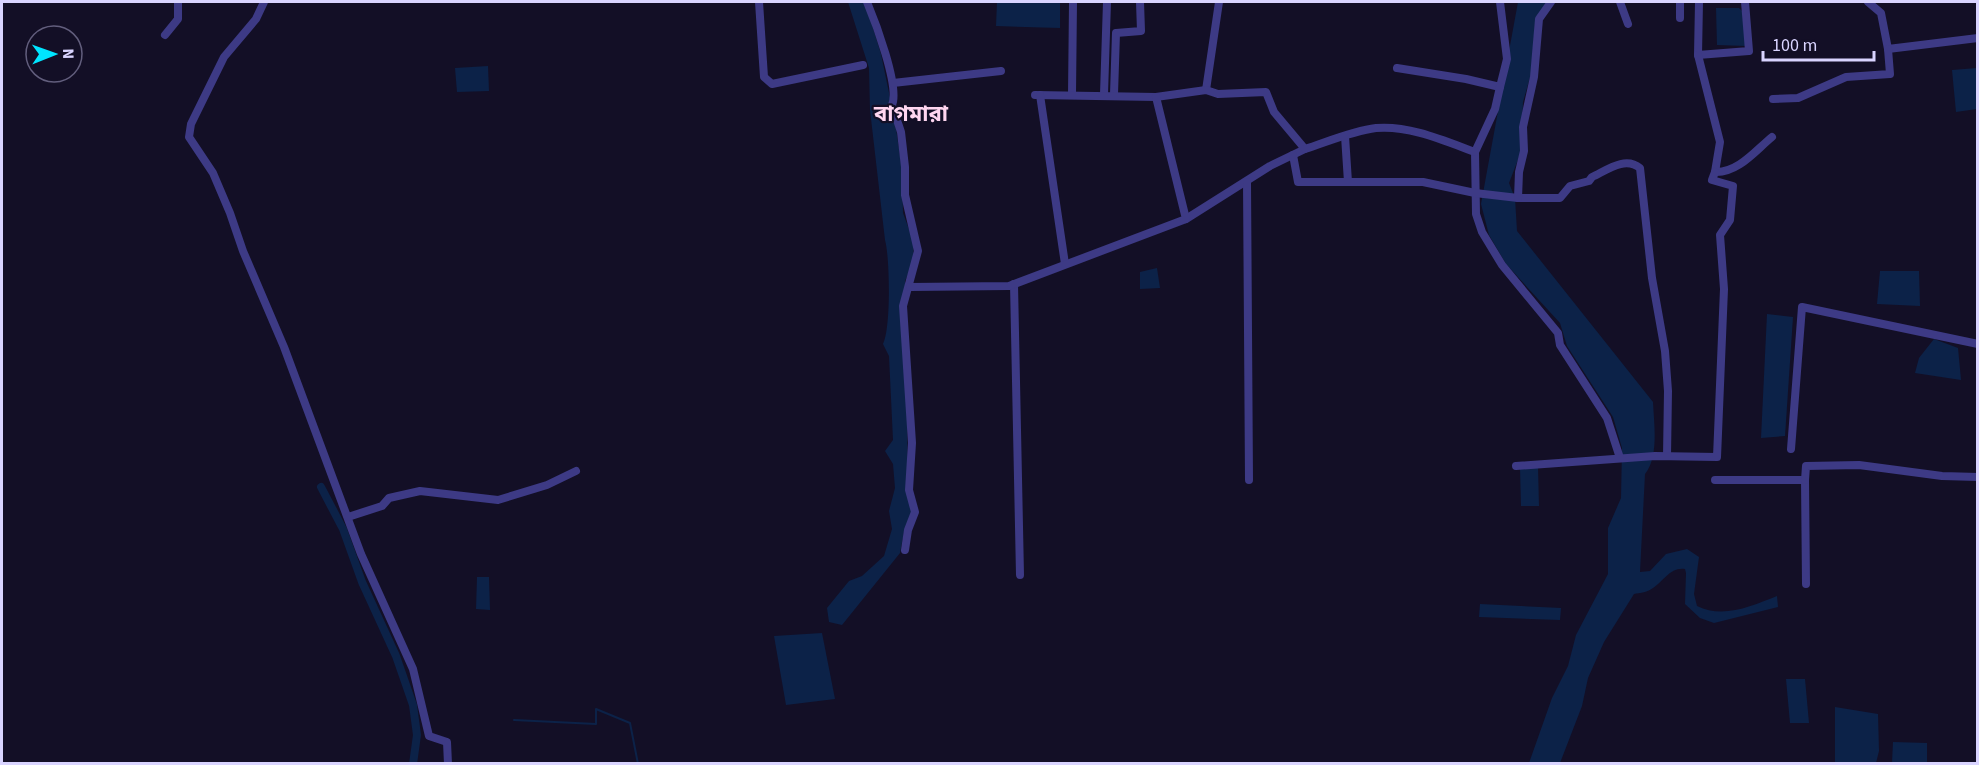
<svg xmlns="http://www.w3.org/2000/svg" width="1979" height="765" font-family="'Source Sans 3','Noto Sans Bengali',sans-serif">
	<rect width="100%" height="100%" fill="#130f26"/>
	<!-- water -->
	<g fill="#0c2248">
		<path d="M 848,2 L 865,2 L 881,54 L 895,122 L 902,169 L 903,213 L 913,240 L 914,260 L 905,281 L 908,488 L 912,511 L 904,532 L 900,553 L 842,625 L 829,622 L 827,608 L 849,581 L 862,576 L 884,556 L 892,529 L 889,511 L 895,488 L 893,464 L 885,451 L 893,440 L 889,356 L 883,344 C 891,329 890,258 885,240 L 870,110 L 869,68 Z"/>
		<polygon points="997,2 1060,2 1060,28 996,26"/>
		<path d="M 1518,2 L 1546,2 L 1535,23 L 1531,74 L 1523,102 L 1521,152 L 1509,183 L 1515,198 L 1517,231 L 1653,402 C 1654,424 1659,457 1645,474 L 1640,572 L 1650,571 L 1666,554 L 1687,549 L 1699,557 L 1694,594 L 1697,606 C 1723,619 1752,606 1777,596 L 1778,607 L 1714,623 L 1700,618 L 1685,604 L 1686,573 L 1685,569 C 1670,567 1664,581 1653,588 C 1648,592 1640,593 1634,594 L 1604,642 L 1588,678 L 1582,706 L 1560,763 L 1529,763 L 1552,698 L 1568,666 L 1576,635 L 1608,574 L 1608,528 L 1621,498 L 1622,448 L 1613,417 L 1567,346 L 1560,323 L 1506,264 L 1489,235 L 1481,204 Z"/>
		<polygon points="1716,8 1739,8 1742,11 1746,46 1717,45"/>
		<polygon points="488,66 489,91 457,92 455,68"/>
		<polygon points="1977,68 1977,109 1956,112 1952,70"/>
		<polygon points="1157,268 1160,288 1140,289 1140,272"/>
		<polygon points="1880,271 1919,271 1920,306 1877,304"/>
		<polygon points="1767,314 1793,317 1785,436 1761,438"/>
		<polygon points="1934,339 1958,348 1961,380 1915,373 1919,358"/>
		<polygon points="1538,467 1539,506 1521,506 1520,468"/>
		<polygon points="477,577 489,577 490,610 476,609"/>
		<polygon points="1480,604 1561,608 1560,620 1479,617"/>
		<polygon points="822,633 835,699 786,705 774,636"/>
		<polygon points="1786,679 1805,679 1809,723 1790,723"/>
		<polygon points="1835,707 1878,714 1879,751 1876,763 1835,763"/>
		<polygon points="1893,742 1927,743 1927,763 1892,763"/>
	</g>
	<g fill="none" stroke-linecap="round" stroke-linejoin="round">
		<!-- stream -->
		<polyline stroke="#0c2248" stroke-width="2" points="514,720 596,724 596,709 630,723 638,764"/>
		<!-- canal -->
		<polyline stroke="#0c2248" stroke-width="8" points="321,487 343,529 362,582 396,656 413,705 417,735 413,764"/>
		<!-- minor -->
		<g stroke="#3d3a85" stroke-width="8">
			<polyline points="264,2 256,19 224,57 191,124 189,137 213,173 230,213 243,251 284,347 361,554 413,669 429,736 447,742 448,764"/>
			<polyline points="759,2 764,77 772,84 863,65"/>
			<path d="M 867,2 C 875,21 900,87 892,105 L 901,132 L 905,167 L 905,195 L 918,251 L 903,306 L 912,443 L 909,490 L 915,512 L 908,530 L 905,550"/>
			<polyline points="1620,2 1628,24"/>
			<polyline points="1699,2 1698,55 1749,51 1745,2"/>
			<polyline points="1868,2 1881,13 1888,49 1978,38"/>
			<polyline points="1680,18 1680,2"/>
			<polyline points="165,35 178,19 178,2"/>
			<path d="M 1698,55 L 1720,142 L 1715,172 C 1738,173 1755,151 1772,137"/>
			<polyline points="1397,68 1466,79 1500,87 1507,59 1500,2"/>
			<polyline points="893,83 1001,71"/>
			<polyline points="1500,87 1495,109 1475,152 1476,214 1482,232 1502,265 1558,333 1560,345 1607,418 1620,458"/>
			<polyline points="1206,90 1219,2"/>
			<polyline points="1072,94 1073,2"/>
			<polyline points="1104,94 1107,2"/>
			<polyline points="1114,94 1116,33 1141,31 1140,2"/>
			<polyline points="1035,95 1156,97 1206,90 1218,94 1266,92 1274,112 1305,149 1270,166 1186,219"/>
			<polyline points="1040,95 1065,264"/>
			<polyline points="1773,99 1798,98 1846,77 1890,74 1888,49"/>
			<polyline points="1345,136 1348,182"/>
			<path d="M 1305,149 C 1327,142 1352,131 1376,128 C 1409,125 1445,141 1475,152"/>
			<path d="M 1293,155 L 1298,182 L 1423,182 L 1475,193 L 1518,198 L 1560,198 L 1570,186 L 1589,181 L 1592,177 C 1607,170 1625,156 1640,168 L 1652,278 L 1665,351 L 1668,391 L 1667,456"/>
			<polyline points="1247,182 1249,480"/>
			<polyline points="1518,198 1519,172 1524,151 1523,127 1534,77 1539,19 1551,2"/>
			<polyline points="1014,284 1020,575"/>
			<polyline points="910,287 1009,286 1186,219 1156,97"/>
			<polyline points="1791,449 1802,307 1978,344"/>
			<polyline points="1516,466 1655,456 1717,457 1724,289 1720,235 1730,220 1733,186 1712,180 1715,172"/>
			<polyline points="1715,480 1805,480 1806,584"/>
			<polyline points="1805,480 1806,466 1859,465 1942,476 1978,477"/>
			<polyline points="348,517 382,506 389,498 420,491 498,500 547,485 576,471"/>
		</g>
	</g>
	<g text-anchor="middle" stroke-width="4.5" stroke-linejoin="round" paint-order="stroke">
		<!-- district labels -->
		<g font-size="22" font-weight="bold" fill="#ffd6f0" stroke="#130f26">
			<text x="911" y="121">বাগমারা</text>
		</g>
	</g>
	<!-- border -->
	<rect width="1979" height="765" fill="none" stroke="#d9d4ff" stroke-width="6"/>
	<!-- north arrow -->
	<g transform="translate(54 54) rotate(89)"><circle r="28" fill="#130f26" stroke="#625e7d" stroke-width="1.5"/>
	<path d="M0-4.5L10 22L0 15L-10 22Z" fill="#00e5ff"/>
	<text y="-9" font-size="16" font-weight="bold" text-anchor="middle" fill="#d9d4ff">N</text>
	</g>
	<!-- scale -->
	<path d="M1763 51v9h111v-9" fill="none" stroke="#d9d4ff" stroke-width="3"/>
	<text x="1772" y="51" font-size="18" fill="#d9d4ff" stroke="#130f26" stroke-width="4.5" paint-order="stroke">100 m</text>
</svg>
